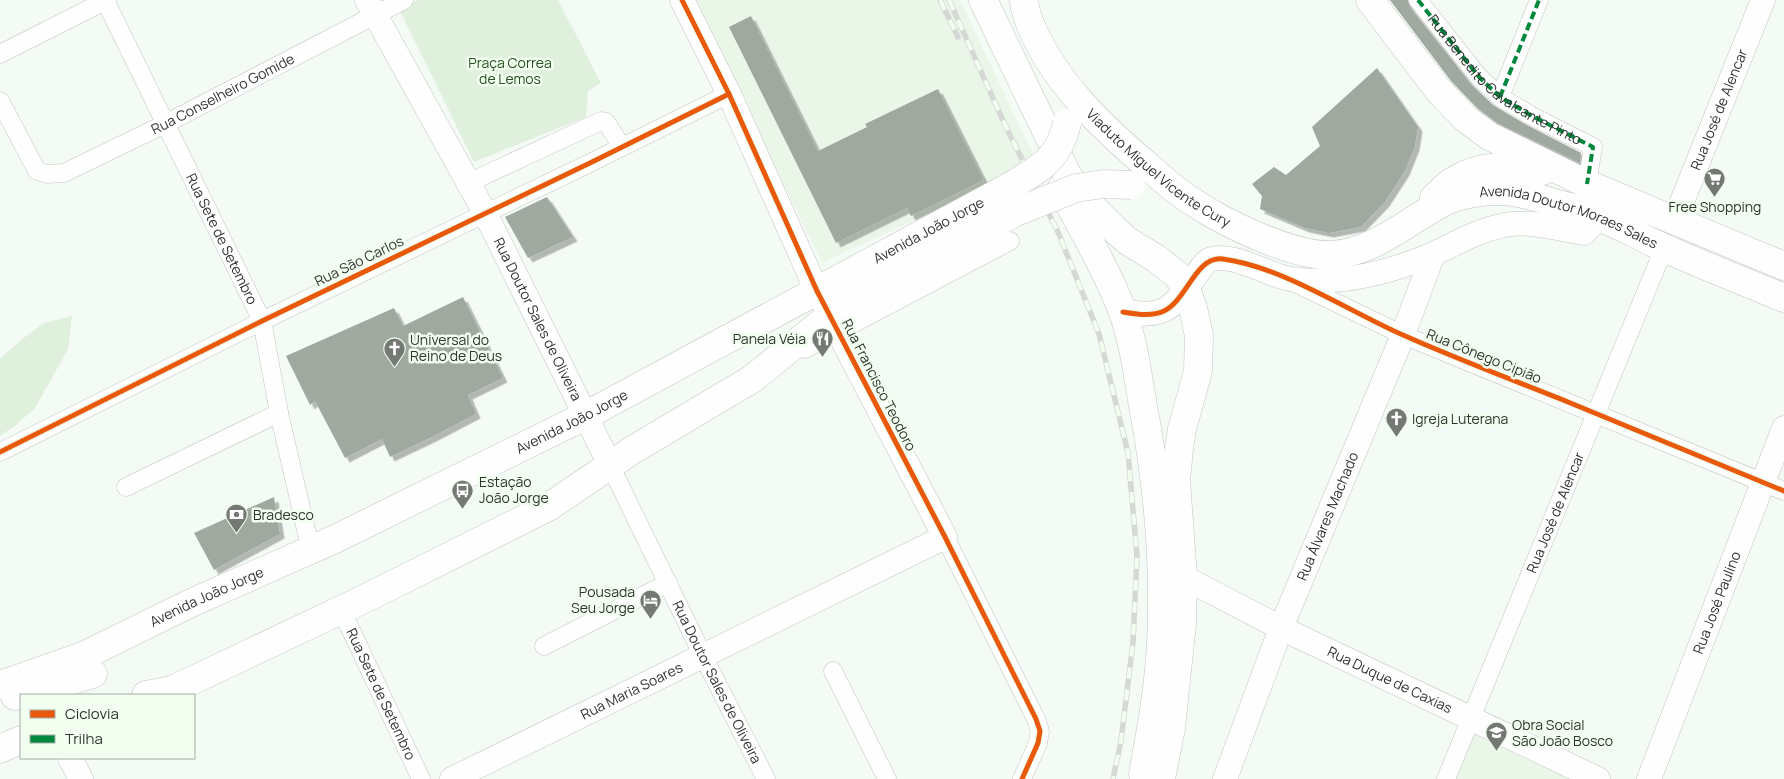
<svg xmlns="http://www.w3.org/2000/svg" width="1784" height="779" font-family="Manrope,sans-serif">
	<defs>
		<filter id="shadow"><feDropShadow dx="4.5" dy="4.5" stdDeviation="0" flood-color="#0004"/></filter>
	</defs>
	<rect width="100%" height="100%" fill="#f4faf4"/>
	<!-- built -->
	<g fill="#eaf6e8">
		<polygon points="694,0 960,0 1037,163 822,263"/>
		<polygon points="1474,724 1586,779 1451,779"/>
	</g>
	<!-- green -->
	<g fill="#dff0dc">
		<polygon points="417,0 558,0 601,83 588,91 586,117 474,162 399,9"/>
		<polygon points="72,316 68,349 35,408 17,424 0,436 0,359 21,340 44,323"/>
	</g>
	<!-- building -->
	<g fill="#a0a99f" filter="url(#shadow)">
		<polygon points="1390,0 1408,0 1410,7 1471,84 1493,105 1527,125 1581,153 1580,163 1497,123 1476,107 1451,81"/>
		<polygon points="751,16 818,151 867,127 865,124 938,89 984,180 911,216 907,208 836,243 729,27"/>
		<polygon points="1377,68 1418,127 1415,146 1405,171 1385,202 1361,227 1329,233 1305,228 1260,209 1262,196 1252,184 1274,167 1286,175 1320,146 1312,127"/>
		<polygon points="547,197 573,237 528,258 505,217"/>
		<polygon points="463,297 503,378 468,395 476,414 432,437 390,457 382,439 345,458 315,401 310,405 286,356 394,308 403,326"/>
		<polygon points="274,497 280,534 214,570 194,533"/>
	</g>
	<g fill="none" stroke-linecap="round" stroke-linejoin="round">
		<defs>
			<g id="street">
				<path id="s1" d="M 105,0 L 262,321 L 279,413 L 311,551"/>
				<polyline points="1418,0 1479,77 1500,97 1532,116 1593,147 1587,184"/>
				<polyline points="0,54 107,0"/>
				<polyline points="1500,97 1539,0"/>
				<path id="s2" d="M 0,101 L 37,171 L 47,174 L 64,173 L 165,124 L 404,0"/>
				<polyline points="468,183 601,121 606,122 622,147"/>
				<polyline points="1293,282 1403,335 1784,491"/>
				<polyline points="805,349 1010,241"/>
				<polyline points="0,452 262,321 592,162 729,94"/>
				<path id="s3" d="M 610,465 L 703,656 L 766,779"/>
				<polyline points="126,487 279,413"/>
				<polyline points="945,537 1036,719 1040,731 1038,743 1022,779"/>
				<path id="s4" d="M 341,609 L 421,779"/>
				<polyline points="544,646 668,583"/>
				<polyline points="833,671 887,779"/>
				<path id="s5" d="M 1446,779 L 1664,248"/>
			</g>
			<g id="secondary">
				<path id="s6" d="M 367,0 L 485,213 L 610,465"/>
				<path id="s7" d="M 1675,219 L 1763,0"/>
				<path d="M 1123,312 C 1169,318 1171,308 1197,274 C 1200,270 1204,263 1209,260 C 1229,251 1267,274 1286,278 C 1298,281 1319,281 1332,280 C 1366,278 1400,268 1431,255 C 1455,244 1478,230 1505,225 C 1530,220 1558,229 1584,233 L 1600,217"/>
				<path id="s8" d="M 1183,577 L 1281,628 L 1598,779"/>
				<polyline points="70,758 81,779"/>
				<path id="s9" d="M 452,779 L 945,537 L 817,291 L 729,94 L 682,0"/>
				<path id="s10" d="M 1225,779 L 1281,628 L 1403,335 L 1433,254"/>
				<path id="s11" d="M 1649,779 L 1784,428"/>
			</g>
			<g id="primary">
				<polyline points="983,0 1068,176 1081,196 1114,229 1129,242 1157,259 1177,275 1186,288 1193,308 1199,336 1198,371 1182,429 1179,449 1176,481 1183,577 1182,623 1171,728 1161,779"/>
				<path id="s12" d="M 1024,0 C 1024,10 1028,17 1031,26 C 1054,81 1099,124 1143,162 C 1159,176 1175,191 1193,202 C 1224,223 1294,257 1332,255 C 1376,252 1408,220 1446,201 C 1461,194 1483,191 1499,191 C 1516,191 1533,196 1548,201 C 1560,205 1572,207 1583,211 C 1611,220 1636,235 1662,247 C 1702,265 1743,281 1784,298"/>
				<polyline points="1370,0 1439,91 1466,119 1489,136 1587,184 1784,266"/>
				<path d="M 1061,189 C 1082,229 1106,268 1122,310 C 1133,338 1138,377 1143,406 C 1158,485 1165,563 1161,643 C 1159,687 1151,730 1143,774"/>
				<path d="M 1434,198 C 1440,192 1447,184 1455,180 C 1480,164 1516,164 1543,171"/>
				<path id="s13" d="M 0,685 L 83,656 L 191,603 L 335,539 L 585,416 L 1009,187"/>
				<polyline points="146,695 172,690 364,599 550,506 631,451 752,379 831,315 1016,212"/>
				<polyline points="15,696 93,674"/>
				<polyline points="0,749 21,740"/>
			</g>
		</defs>
		<!-- street casing -->
		<use href="#street" stroke="#c2c7c2" stroke-width="19"/>
		<!-- secondary casing -->
		<use href="#secondary" stroke="#c2c7c2" stroke-width="25"/>
		<!-- primary casing -->
		<use href="#primary" stroke="#c2c7c2" stroke-width="29"/>
		<!-- street -->
		<use href="#street" stroke="#fdfefd" stroke-width="18"/>
		<!-- secondary -->
		<use href="#secondary" stroke="#fdfefd" stroke-width="24"/>
		<!-- primary -->
		<use href="#primary" stroke="#fdfefd" stroke-width="28"/>
		<defs>
			<g id="rail">
				<polyline points="940,0 958,37"/>
				<polyline points="949,0 1005,125 1058,232 1099,334 1128,453 1137,556 1133,642 1121,741 1113,779"/>
			</g>
		</defs>
		<!-- rail casing -->
		<use href="#rail" stroke="#d5d8d5" stroke-width="5.5"/>
		<!-- rail -->
		<use href="#rail" stroke="#f2fef0" stroke-width="4" stroke-dasharray="11" stroke-linecap="butt"/>
		<defs>
			<g id="primary-bridge">
				<path d="M 1009,187 C 1039,169 1059,160 1067,123"/>
				<polyline points="1016,212 1076,188 1104,184 1131,185"/>
			</g>
		</defs>
		<!-- primary-bridge casing -->
		<use href="#primary-bridge" stroke="#c2c7c2" stroke-width="29" stroke-linecap="butt"/>
		<!-- primary-bridge -->
		<use href="#primary-bridge" stroke="#fdfefd" stroke-width="28"/>
		<!-- quiet -->
		<g stroke="#00873e" stroke-width="4" stroke-dasharray="8 4" stroke-linecap="butt">
			<path id="s14" d="M 1418,0 L 1479,77 L 1500,97 L 1532,116 L 1593,147 L 1587,184"/>
			<polyline points="1500,97 1539,0"/>
		</g>
		<defs>
			<g id="cycleway">
				<polyline points="682,0 729,94 817,291 945,537 1036,719 1040,731 1038,743 1022,779"/>
				<path d="M 1123,312 C 1136,314 1151,317 1164,311 C 1187,300 1196,255 1223,259 C 1283,267 1348,311 1403,335 C 1457,359 1513,380 1568,402 C 1640,431 1712,462 1784,491"/>
				<polyline points="0,452 262,321 592,162 729,94"/>
			</g>
		</defs>
		<!-- cycleway casing -->
		<use href="#cycleway" stroke="#f2fef0" stroke-width="8"/>
		<!-- cycleway -->
		<use href="#cycleway" stroke="#e8590c" stroke-width="5"/>
	</g>
	<!-- icons -->
	<defs>
		<symbol id="supermarket-pin" viewBox="-11 -11 22 30"><path d="M0 17L-7.5 6A9.5 9.5 0 1 1 7.5 6Z" fill="#757974" stroke="#f2fef0"/><path d="M-6-5.5h2.5l.6 2H6L4.5 2H-2.5L-4.4-4H-6ZM-1.5 3.2a1.3 1.3 0 1 0 .1 0ZM3 3.2a1.3 1.3 0 1 0 .1 0Z" fill="#fff"/></symbol>
		<symbol id="restaurant-pin" viewBox="-11 -11 22 30"><path d="M0 17L-7.5 6A9.5 9.5 0 1 1 7.5 6Z" fill="#757974" stroke="#f2fef0"/><path d="M-5-6h1v4h1v-4h1v4h1v-4h1v5L-1.5 .5V6h-2V.5L-5-1ZM5-6V6H3V1.5H1.5Q1.5-4 5-6Z" fill="#fff"/></symbol>
		<symbol id="church-pin" viewBox="-11 -11 22 30"><path d="M0 17L-7.5 6A9.5 9.5 0 1 1 7.5 6Z" fill="#757974" stroke="#f2fef0"/><path d="M-1.2-6h2.4v3.5h3.3v2.4h-3.3V6h-2.4V-.1h-3.3v-2.4h3.3Z" fill="#fff"/></symbol>
		<symbol id="bus-pin" viewBox="-11 -11 22 30"><path d="M0 17L-7.5 6A9.5 9.5 0 1 1 7.5 6Z" fill="#757974" stroke="#f2fef0"/><path d="M-5-6H5V4H4V6H2V4H-2V6H-4V4H-5ZM-3.5-4V0h7V-4ZM-3.5 1.2v1.5H-2V1.2ZM2 1.2v1.5H3.5V1.2Z" fill="#fff"/></symbol>
		<symbol id="bank-pin" viewBox="-11 -11 22 30"><path d="M0 17L-7.5 6A9.5 9.5 0 1 1 7.5 6Z" fill="#757974" stroke="#f2fef0"/><path d="M-6-4H6V4H-6ZM0-2.3a2.3 2.3 0 1 0 0 4.6a2.3 2.3 0 1 0 0-4.6Z" fill="#fff"/></symbol>
		<symbol id="hotel-pin" viewBox="-11 -11 22 30"><path d="M0 17L-7.5 6A9.5 9.5 0 1 1 7.5 6Z" fill="#757974" stroke="#f2fef0"/><path d="M-6-4.5h1.5V1H6V5H4.5V3h-9V5H-6ZM-4 0a1.8 1.8 0 1 1 3.6 0ZM.5 0V-2.5h3Q6-2.5 6 0Z" fill="#fff"/></symbol>
		<symbol id="school-pin" viewBox="-11 -11 22 30"><path d="M0 17L-7.5 6A9.5 9.5 0 1 1 7.5 6Z" fill="#757974" stroke="#f2fef0"/><path d="M0-5L7-2L0 1L-7-2ZM-4 1L0 2.5L4 1V4Q0 6-4 4Z" fill="#fff"/></symbol>
	</defs>
	<g fill-rule="evenodd">
		<use href="#supermarket-pin" x="1702" y="166" width="25" height="34"/>
		<use href="#restaurant-pin" x="810" y="326" width="25" height="34"/>
		<use href="#church-pin" x="382" y="336" width="25" height="34"/>
		<use href="#church-pin" x="1384" y="406" width="25" height="34"/>
		<use href="#bus-pin" x="450" y="478" width="25" height="34"/>
		<use href="#bank-pin" x="224" y="502" width="25" height="34"/>
		<use href="#hotel-pin" x="638" y="588" width="25" height="34"/>
		<use href="#school-pin" x="1484" y="720" width="25" height="34"/>
	</g>
	<g text-anchor="middle" stroke-width="5" stroke-linejoin="round" paint-order="stroke">
		<!-- park labels -->
		<g font-size="14" fill="#275320" stroke="#f2fef0">
			<text x="510" y="68">Praça Correa<tspan x="510" dy="16">de Lemos</tspan></text>
		</g>
		<!-- street labels -->
		<g font-size="14" fill="#30342f" stroke="#f2fef0">
			<text dy="5" stroke="none"><textPath href="#s14" startOffset="120">Rua Benedito Cavalcante Pinto</textPath></text>
			<text dy="5" stroke="none"><textPath href="#s2" startOffset="284">Rua Conselheiro Gomide</textPath></text>
			<text dy="5" stroke="none"><textPath href="#s7" startOffset="118">Rua José de Alencar</textPath></text>
			<text dy="5" stroke="none"><textPath href="#s12" startOffset="221">Viaduto Miguel Vicente Cury</textPath></text>
			<text dy="5" stroke="none"><textPath href="#s12" startOffset="675">Avenida Doutor Moraes Sales</textPath></text>
			<text dy="5" stroke="none"><textPath href="#s13" startOffset="1035">Avenida João Jorge</textPath></text>
			<text dy="5" stroke="none"><textPath href="#s1" startOffset="266">Rua Sete de Setembro</textPath></text>
			<text transform="translate(359 261) rotate(-26)" y="5">Rua São Carlos</text>
			<text dy="5" stroke="none"><textPath href="#s6" startOffset="362">Rua Doutor Sales de Oliveira</textPath></text>
			<text transform="translate(1484 356) rotate(22)" y="5">Rua Cônego Cipião</text>
			<text transform="translate(879 385) rotate(63)" y="5">Rua Francisco Teodoro</text>
			<text dy="5" stroke="none"><textPath href="#s13" startOffset="630">Avenida João Jorge</textPath></text>
			<text dy="5" stroke="none"><textPath href="#s5" startOffset="288">Rua José de Alencar</textPath></text>
			<text dy="5" stroke="none"><textPath href="#s10" startOffset="282">Rua Álvares Machado</textPath></text>
			<text dy="5" stroke="none"><textPath href="#s13" startOffset="225">Avenida João Jorge</textPath></text>
			<text dy="5" stroke="none"><textPath href="#s11" startOffset="189">Rua José Paulino</textPath></text>
			<text dy="5" stroke="none"><textPath href="#s8" startOffset="231">Rua Duque de Caxias</textPath></text>
			<text dy="5" stroke="none"><textPath href="#s3" startOffset="242">Rua Doutor Sales de Oliveira</textPath></text>
			<text dy="5" stroke="none"><textPath href="#s9" startOffset="200">Rua Maria Soares</textPath></text>
			<text dy="5" stroke="none"><textPath href="#s4" startOffset="94">Rua Sete de Setembro</textPath></text>
		</g>
		<!-- poi labels -->
		<g font-size="14" fill="#30342f" stroke="#f2fef0" text-anchor="start">
			<text x="1715" y="212" text-anchor="middle">Free Shopping</text>
			<text x="806" y="344" text-anchor="end">Panela Véia</text>
			<text x="410" y="345">Universal do<tspan x="410" dy="16">Reino de Deus</tspan></text>
			<text x="1412" y="424">Igreja Luterana</text>
			<text x="479" y="487">Estação<tspan x="479" dy="16">João Jorge</tspan></text>
			<text x="253" y="520">Bradesco</text>
			<text x="635" y="597" text-anchor="end">Pousada<tspan x="635" dy="16">Seu Jorge</tspan></text>
			<text x="1512" y="730">Obra Social<tspan x="1512" dy="16">São João Bosco</tspan></text>
		</g>
	</g>
	<!-- legend -->
	<rect x="20" y="694" width="175" height="65" fill="#f2fef0" stroke="#a4ada3"/>
	<rect x="30" y="710" width="25" height="8" fill="#e8590c" stroke="#a4ada3"/>
	<text x="65" y="719" font-size="15" fill="#30342f">Ciclovia</text>
	<rect x="30" y="735" width="25" height="8" fill="#00873e" stroke="#a4ada3"/>
	<text x="65" y="744" font-size="15" fill="#30342f">Trilha</text>
</svg>
